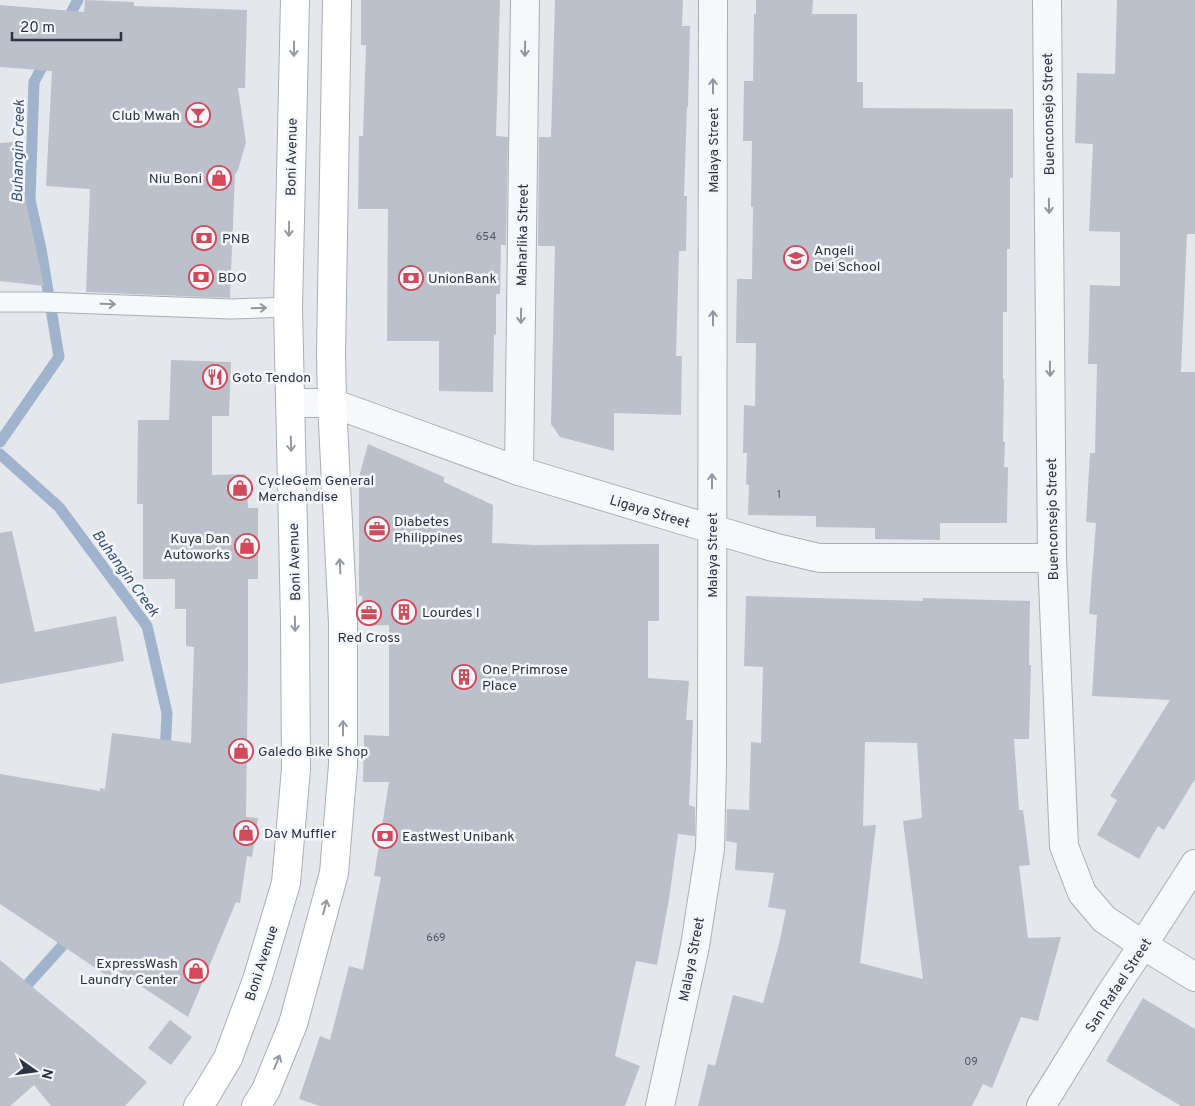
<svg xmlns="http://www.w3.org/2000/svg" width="1195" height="1106" font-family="Overpass,sans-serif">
	<rect width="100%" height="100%" fill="#e4e7ec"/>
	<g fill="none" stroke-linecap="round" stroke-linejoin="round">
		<!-- stream -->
		<g stroke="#9fb4cc" stroke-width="11">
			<polyline points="65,24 78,0"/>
			<polyline points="0,442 59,357 41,249 30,200 34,82 47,58"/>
			<polyline points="0,454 59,507 147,626 167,713 165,755"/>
			<polyline points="0,1015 73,934"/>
		</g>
	</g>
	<!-- building -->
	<g fill="#bbc0ca" fill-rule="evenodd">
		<polygon points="85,0 134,2 134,6 247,10 245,88 238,88 246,142 238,170 235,174 230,298 86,292 90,189 46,186 52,71 0,67 0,5 84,12"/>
		<polygon points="361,0 500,0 496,136 508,137 506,245 501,245 500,294 496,294 496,335 494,334 493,392 439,391 439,341 387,341 388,209 358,209 359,136 363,136 366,45 361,45"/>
		<polygon points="555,0 683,0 682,26 690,26 688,107 687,107 684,196 687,196 686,251 679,251 676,356 682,356 681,415 614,413 614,451 560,437 551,424 555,246 538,246 539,137 551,137"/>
		<polygon points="756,0 813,0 812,14 857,14 857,82 863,82 863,108 1013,109 1013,178 1010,178 1010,249 1007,249 1007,312 1003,312 1003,379 1004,379 1003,442 1005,442 1004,467 1008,467 1007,523 940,523 940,540 875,539 875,528 816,527 816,516 748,515 749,485 746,484 747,453 743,453 744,405 755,406 756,343 736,343 737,279 752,279 753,207 751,207 752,141 743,141 744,81 753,81 754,14 756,14"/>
		<polygon points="1117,0 1195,0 1195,234 1187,234 1181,372 1195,372 1195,779 1164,830 1158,826 1139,859 1097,835 1117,800 1110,796 1170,700 1092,696 1097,615 1089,614 1096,523 1086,522 1090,453 1095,453 1097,364 1088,364 1090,285 1120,286 1120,232 1089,231 1093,144 1075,143 1077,73 1115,74"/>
		<polygon points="13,142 44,286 0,281 0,143"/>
		<polygon points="171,360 231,362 229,416 212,416 212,475 246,474 248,508 258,508 258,579 248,579 248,669 246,817 258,818 252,857 247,856 240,903 236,902 188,1017 115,969 109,977 0,904 0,774 100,791 100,788 105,789 112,733 191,743 194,647 186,646 186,609 175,609 175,579 143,579 143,504 137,504 138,420 169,420"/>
		<polygon points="368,444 444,477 444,482 493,505 492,543 535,545 659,544 659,621 648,621 648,678 689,681 686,720 693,720 689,805 695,807 695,836 678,834 669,899 657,965 636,961 615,1056 640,1066 625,1106 320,1106 299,1099 320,1036 330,1040 349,966 363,970 381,877 374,876 389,782 363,782 364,735 389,736 389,625 364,626 362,596 359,596 359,477"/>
		<polygon points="12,531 35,632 116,616 124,661 0,684 0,533"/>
		<path d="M 746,596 L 923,601 L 923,598 L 1030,601 L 1029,665 L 1031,665 L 1029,739 L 1014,739 L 1019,810 L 1023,810 L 1030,865 L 1019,866 L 1028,938 L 1061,937 L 1038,1021 L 1021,1017 L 992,1088 L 983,1084 L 972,1106 L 698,1106 L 708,1064 L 715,1066 L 733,995 L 763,1003 L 780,940 L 786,910 L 768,907 L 774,873 L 735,870 L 737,843 L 726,841 L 727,809 L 749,810 L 751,742 L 761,743 L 763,667 L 744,666 ZM 865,742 L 917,743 L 922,818 L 903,821 L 923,979 L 860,963 L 876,825 L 863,826 Z"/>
		<polygon points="0,960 147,1082 125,1106 51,1106 34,1085 10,1106 0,1106"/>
		<polygon points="1143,998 1195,1029 1195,1106 1181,1106 1106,1061"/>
		<polygon points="170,1020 192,1037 171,1065 148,1048"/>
	</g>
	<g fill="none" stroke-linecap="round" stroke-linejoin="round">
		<defs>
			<polyline id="service" points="0,302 43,302 231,309 288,307"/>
			<g id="minor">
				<polyline points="1047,0 1052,558 1064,846 1082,893 1104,919 1143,945 1195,977"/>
				<polyline points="290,403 332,403 519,471 712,529 773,547 819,558 1052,558"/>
				<polyline points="519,471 525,0"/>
				<polyline points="660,1106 695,946 710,849 712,766 713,0"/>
			</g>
			<polyline id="tertiary" points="1041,1106 1109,996 1143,945 1195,864"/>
			<g id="secondary">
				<polyline points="198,1106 204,1098 228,1058 257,980 286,883 296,769 295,620 288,307 295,0"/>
				<polyline points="256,1106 266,1090 293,1024 334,873 343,765 343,623 332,403 331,354 337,0"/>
			</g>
		</defs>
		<!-- service casing -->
		<use href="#service" stroke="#a9aeb7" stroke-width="21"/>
		<!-- minor casing -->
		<use href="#minor" stroke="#a9aeb7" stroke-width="30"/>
		<!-- tertiary casing -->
		<use href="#tertiary" stroke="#a9aeb7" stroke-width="30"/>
		<!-- secondary casing -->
		<use href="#secondary" stroke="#a9aeb7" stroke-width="30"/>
		<!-- service -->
		<use href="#service" stroke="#f7f8fa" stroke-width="19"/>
		<!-- minor -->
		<use href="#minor" stroke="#f7f8fa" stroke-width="28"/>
		<!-- tertiary -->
		<use href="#tertiary" stroke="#f7f8fa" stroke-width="28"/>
		<!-- secondary -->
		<use href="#secondary" stroke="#fff" stroke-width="28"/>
	</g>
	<!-- one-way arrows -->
	<defs><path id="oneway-shaft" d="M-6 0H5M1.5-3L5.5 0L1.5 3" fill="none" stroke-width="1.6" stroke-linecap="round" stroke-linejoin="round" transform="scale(1.25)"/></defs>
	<g stroke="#959aa2">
		<use href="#oneway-shaft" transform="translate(294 49) rotate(91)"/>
		<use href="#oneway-shaft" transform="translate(289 229) rotate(91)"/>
		<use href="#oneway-shaft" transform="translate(291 444) rotate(88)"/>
		<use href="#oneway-shaft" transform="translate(340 566) rotate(-93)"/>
		<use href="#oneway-shaft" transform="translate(295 624) rotate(89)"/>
		<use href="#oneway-shaft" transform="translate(343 728) rotate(-90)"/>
		<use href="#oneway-shaft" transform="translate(325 907) rotate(-75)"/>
		<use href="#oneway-shaft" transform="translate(277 1062) rotate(-68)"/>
	</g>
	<g stroke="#9196a0">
		<use href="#oneway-shaft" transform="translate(525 49) rotate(91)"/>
		<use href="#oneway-shaft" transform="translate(713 86) rotate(-90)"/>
		<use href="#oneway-shaft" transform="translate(1049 206) rotate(89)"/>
		<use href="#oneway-shaft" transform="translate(108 304) rotate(2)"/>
		<use href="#oneway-shaft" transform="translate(259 308) rotate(-2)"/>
		<use href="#oneway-shaft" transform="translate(521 316) rotate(91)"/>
		<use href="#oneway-shaft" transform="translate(713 318) rotate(-90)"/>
		<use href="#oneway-shaft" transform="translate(1050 369) rotate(89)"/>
		<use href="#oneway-shaft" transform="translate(712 481) rotate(-90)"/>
	</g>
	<!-- icons -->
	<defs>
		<symbol id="bar-ring" viewBox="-11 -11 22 22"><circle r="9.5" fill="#f4f6f9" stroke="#d1495b" stroke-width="1.5"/><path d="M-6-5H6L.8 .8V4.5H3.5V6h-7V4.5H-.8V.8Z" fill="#d1495b"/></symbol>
		<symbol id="shop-ring" viewBox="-11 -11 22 22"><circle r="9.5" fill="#f4f6f9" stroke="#d1495b" stroke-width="1.5"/><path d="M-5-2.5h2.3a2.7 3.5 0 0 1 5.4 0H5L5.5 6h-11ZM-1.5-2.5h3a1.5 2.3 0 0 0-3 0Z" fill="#d1495b"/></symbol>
		<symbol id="bank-ring" viewBox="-11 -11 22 22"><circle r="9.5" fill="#f4f6f9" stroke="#d1495b" stroke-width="1.5"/><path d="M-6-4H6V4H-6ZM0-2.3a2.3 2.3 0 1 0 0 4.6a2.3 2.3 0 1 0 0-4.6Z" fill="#d1495b"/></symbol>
		<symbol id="school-ring" viewBox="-11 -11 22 22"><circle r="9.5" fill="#f4f6f9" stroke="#d1495b" stroke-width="1.5"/><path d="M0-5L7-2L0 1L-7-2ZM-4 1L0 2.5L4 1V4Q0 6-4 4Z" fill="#d1495b"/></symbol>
		<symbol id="restaurant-ring" viewBox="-11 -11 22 22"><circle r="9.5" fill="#f4f6f9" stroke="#d1495b" stroke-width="1.5"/><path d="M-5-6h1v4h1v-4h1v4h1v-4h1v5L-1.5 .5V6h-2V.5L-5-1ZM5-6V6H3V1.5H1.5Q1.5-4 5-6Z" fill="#d1495b"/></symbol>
		<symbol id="office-ring" viewBox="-11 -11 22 22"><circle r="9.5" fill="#f4f6f9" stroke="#d1495b" stroke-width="1.5"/><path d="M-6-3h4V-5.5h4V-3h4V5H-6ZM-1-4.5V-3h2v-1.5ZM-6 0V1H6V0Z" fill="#d1495b"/></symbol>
		<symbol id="building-ring" viewBox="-11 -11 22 22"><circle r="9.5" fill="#f4f6f9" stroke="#d1495b" stroke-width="1.5"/><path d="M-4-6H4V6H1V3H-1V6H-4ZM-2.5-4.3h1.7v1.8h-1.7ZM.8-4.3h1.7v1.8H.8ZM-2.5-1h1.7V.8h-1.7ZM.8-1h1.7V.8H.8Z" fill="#d1495b"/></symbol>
	</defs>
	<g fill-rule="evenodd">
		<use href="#bar-ring" x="184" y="101" width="28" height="28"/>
		<use href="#shop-ring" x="205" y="164" width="28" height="28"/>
		<use href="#bank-ring" x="190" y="224" width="28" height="28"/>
		<use href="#school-ring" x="782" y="244" width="28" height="28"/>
		<use href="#bank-ring" x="187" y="263" width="28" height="28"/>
		<use href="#bank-ring" x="397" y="264" width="28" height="28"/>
		<use href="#restaurant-ring" x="201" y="363" width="28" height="28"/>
		<use href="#shop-ring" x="226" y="474" width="28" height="28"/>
		<use href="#office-ring" x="363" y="515" width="28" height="28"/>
		<use href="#shop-ring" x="233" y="532" width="28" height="28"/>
		<use href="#building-ring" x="390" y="598" width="28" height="28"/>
		<use href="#office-ring" x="355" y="599" width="28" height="28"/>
		<use href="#building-ring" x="450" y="663" width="28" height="28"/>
		<use href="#shop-ring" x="227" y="737" width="28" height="28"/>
		<use href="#shop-ring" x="232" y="819" width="28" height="28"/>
		<use href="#bank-ring" x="371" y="822" width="28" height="28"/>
		<use href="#shop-ring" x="182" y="957" width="28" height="28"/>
	</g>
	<g text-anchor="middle" stroke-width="5" stroke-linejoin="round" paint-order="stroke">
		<!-- number labels -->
		<g font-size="11" fill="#4f5766">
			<text x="486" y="240">654</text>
			<text x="779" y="498">1</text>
			<text x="436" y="941">669</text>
			<text x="971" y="1065">09</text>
		</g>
		<!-- street labels -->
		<g font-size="14" fill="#2b3445" stroke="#f4f6f9">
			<text transform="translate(1048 114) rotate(-91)" y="5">Buenconsejo Street</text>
			<text transform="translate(713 150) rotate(-90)" y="5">Malaya Street</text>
			<text transform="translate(291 157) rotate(-89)" y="5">Boni Avenue</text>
			<text transform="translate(522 235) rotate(-89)" y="5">Maharlika Street</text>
			<text transform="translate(650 511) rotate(17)" y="5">Ligaya Street</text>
			<text transform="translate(1052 519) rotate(-91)" y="5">Buenconsejo Street</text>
			<text transform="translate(712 555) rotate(-90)" y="5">Malaya Street</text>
			<text transform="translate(294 562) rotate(-92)" y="5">Boni Avenue</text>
			<text transform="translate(691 959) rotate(-79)" y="5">Malaya Street</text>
			<text transform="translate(261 963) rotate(-72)" y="5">Boni Avenue</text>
			<text transform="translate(1118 985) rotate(-57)" y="5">San Rafael Street</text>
		</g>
		<!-- poi labels -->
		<g font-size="14" fill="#2b3445" stroke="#f4f6f9" text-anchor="start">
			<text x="180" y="120" text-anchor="end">Club Mwah</text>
			<text x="202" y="183" text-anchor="end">Niu Boni</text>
			<text x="222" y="243">PNB</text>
			<text x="814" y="255">Angeli<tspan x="814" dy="16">Dei School</tspan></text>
			<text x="218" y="282">BDO</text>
			<text x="428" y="283">UnionBank</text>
			<text x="232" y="382">Goto Tendon</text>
			<text x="258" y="485">CycleGem General<tspan x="258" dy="16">Merchandise</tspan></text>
			<text x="394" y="526">Diabetes<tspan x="394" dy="16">Philippines</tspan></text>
			<text x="230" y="543" text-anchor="end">Kuya Dan<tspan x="230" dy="16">Autoworks</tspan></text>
			<text x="422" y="617">Lourdes I</text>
			<text x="369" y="642" text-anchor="middle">Red Cross</text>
			<text x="482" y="674">One Primrose<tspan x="482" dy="16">Place</tspan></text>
			<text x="258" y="756">Galedo Bike Shop</text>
			<text x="264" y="838">Dav Muffler</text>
			<text x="402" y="841">EastWest Unibank</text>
			<text x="178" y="968" text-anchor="end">ExpressWash<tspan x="178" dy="16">Laundry Center</tspan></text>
		</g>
		<!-- water labels -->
		<g font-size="15" font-style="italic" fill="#34527a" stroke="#f4f6f9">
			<text transform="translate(18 151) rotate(-89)" y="5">Buhangin Creek</text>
			<text transform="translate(126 573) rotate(54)" y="5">Buhangin Creek</text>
		</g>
	</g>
	<!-- north arrow -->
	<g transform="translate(35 1071) rotate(104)" stroke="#f4f6f9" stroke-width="4" paint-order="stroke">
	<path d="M0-4L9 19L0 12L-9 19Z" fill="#2b3445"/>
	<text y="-8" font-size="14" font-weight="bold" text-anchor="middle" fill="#2b3445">N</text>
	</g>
	<!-- scale -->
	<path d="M12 32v8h109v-8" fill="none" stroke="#2b3445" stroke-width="2.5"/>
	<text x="20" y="32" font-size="15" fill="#2b3445" stroke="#f4f6f9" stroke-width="4" paint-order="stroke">20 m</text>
</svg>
